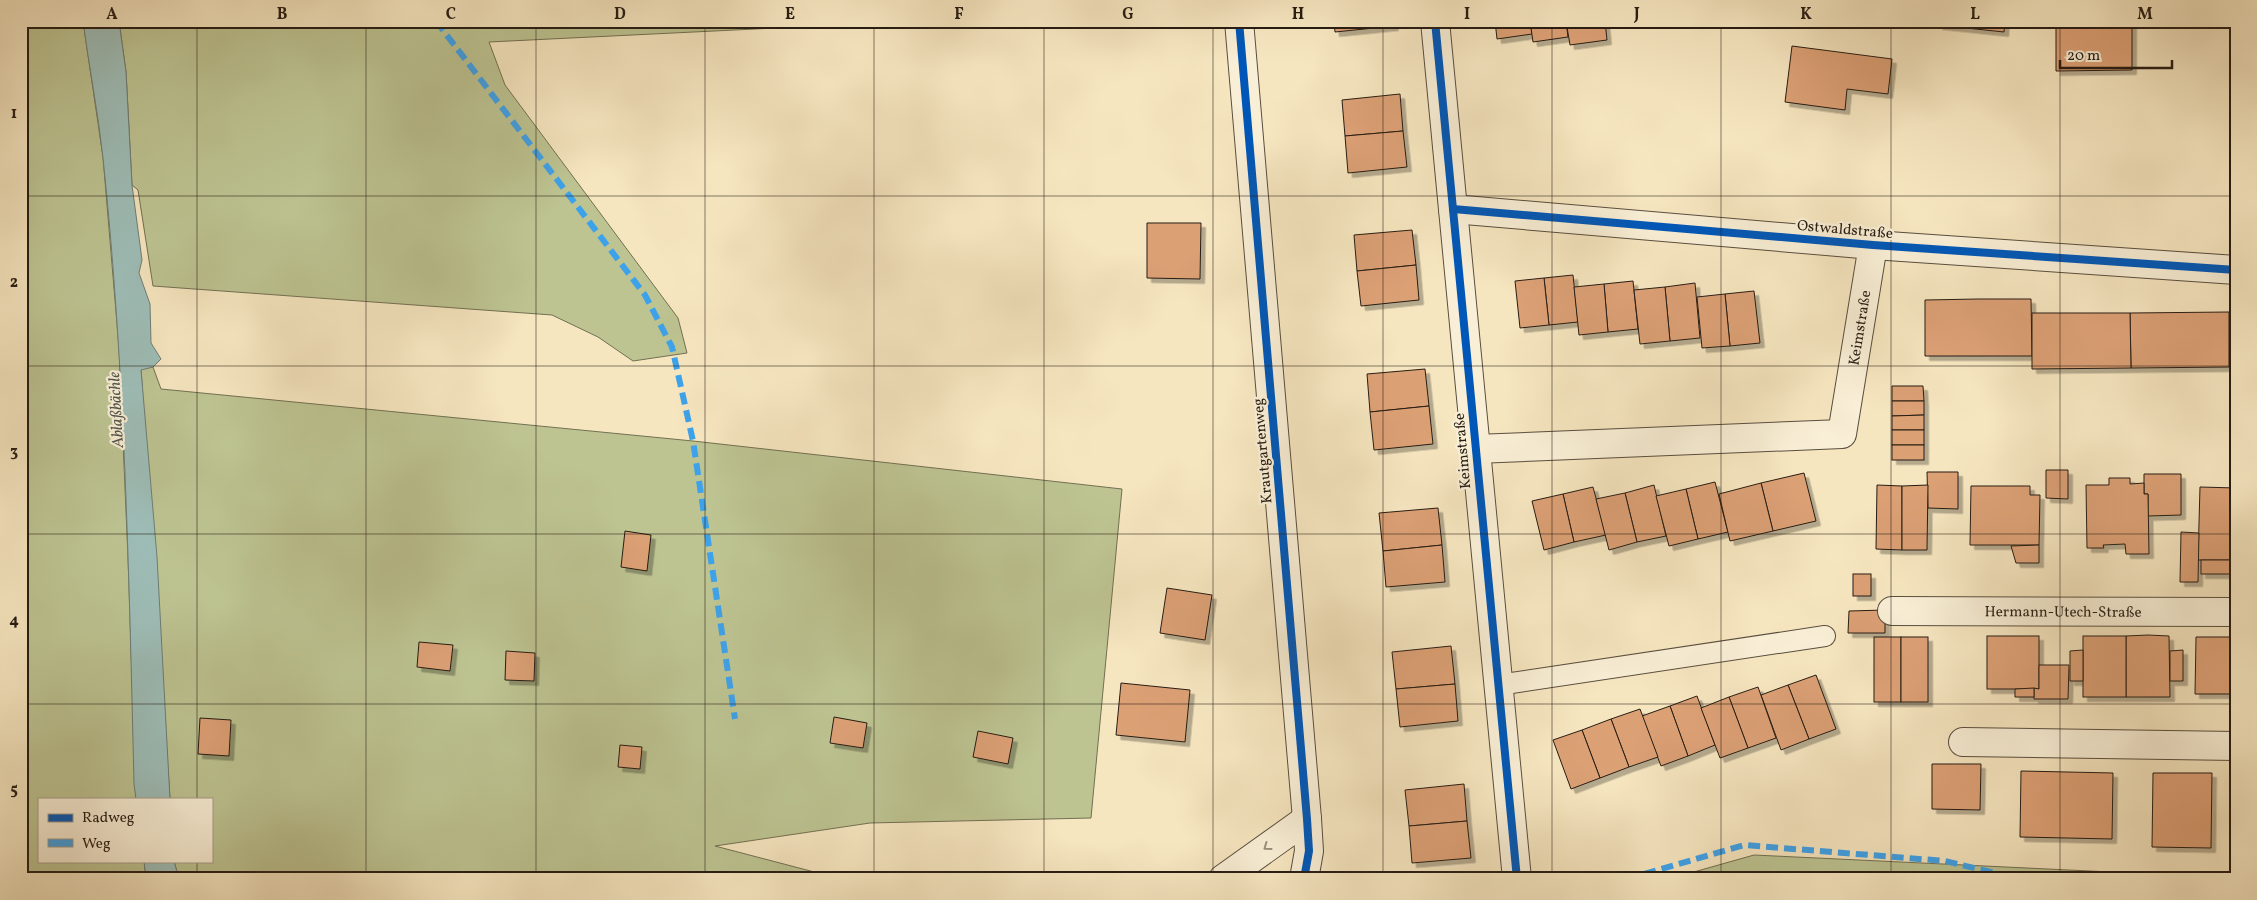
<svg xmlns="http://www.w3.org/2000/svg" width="2257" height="900" font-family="Vollkorn,serif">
	<defs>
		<filter id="shadow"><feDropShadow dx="4.5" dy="4.5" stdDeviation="0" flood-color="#0004"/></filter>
	</defs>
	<rect width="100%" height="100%" fill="#f6e6c0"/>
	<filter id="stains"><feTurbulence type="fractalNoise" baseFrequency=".004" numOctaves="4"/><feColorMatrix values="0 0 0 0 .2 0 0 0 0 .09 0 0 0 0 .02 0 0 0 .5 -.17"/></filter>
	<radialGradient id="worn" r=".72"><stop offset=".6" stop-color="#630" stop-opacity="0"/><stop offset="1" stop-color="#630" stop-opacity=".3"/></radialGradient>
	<!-- green -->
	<g fill="#bdc492" stroke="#727052">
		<polygon points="21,21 83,21 103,157 119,348 128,558 136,799 39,799 39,861 144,861 146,879 21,879"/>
		<polygon points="119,21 919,21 489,42 505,85 678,318 687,353 633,361 598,337 552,315 153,286 138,190 132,185 126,72"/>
		<polygon points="153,367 161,389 693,441 1122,489 1091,818 870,823 715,846 841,879 179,879 174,861 211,861 211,799 170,799 141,369"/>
		<polygon points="1754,855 2236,878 2236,879 1669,879"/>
	</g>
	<!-- water -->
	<g fill="#9ebeb8" stroke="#6e7d76">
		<path d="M 83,21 L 119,21 L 126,72 L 132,185 L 142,260 L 139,273 L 150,304 L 151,343 L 161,359 L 153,367 L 141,370 L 157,557 L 170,799 L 136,799 L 134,784 C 129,575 125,366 103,158 C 98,112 89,67 83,21 Z"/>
		<polygon points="144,861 174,861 179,879 146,879"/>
	</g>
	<!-- building -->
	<g fill="#dca074" stroke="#261c13" filter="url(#shadow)">
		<polygon points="1334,21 1393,21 1394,26 1335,32"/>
		<polygon points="1495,21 1530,21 1532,34 1497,39"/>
		<polygon points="1530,21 1566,21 1568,37 1533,42"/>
		<polygon points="1566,21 1605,21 1607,40 1570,45"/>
		<polygon points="1939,21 2005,21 2004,32 1938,25"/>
		<polygon points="2056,24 2132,24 2132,70 2056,71"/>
		<polygon points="1792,46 1892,59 1888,94 1847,89 1845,110 1785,102"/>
		<polygon points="1400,94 1403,131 1345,136 1342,100"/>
		<polygon points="1403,131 1407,167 1348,173 1345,136"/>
		<polygon points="1147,223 1201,223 1200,279 1147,278"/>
		<polygon points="1412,230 1416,265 1357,271 1354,235"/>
		<polygon points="1416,265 1419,300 1361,306 1357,271"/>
		<polygon points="1573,275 1578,322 1549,325 1544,278"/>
		<polygon points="1544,278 1549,325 1520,328 1515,281"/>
		<polygon points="1633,281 1638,329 1608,332 1604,284"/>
		<polygon points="1695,283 1700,338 1670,341 1665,287"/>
		<polygon points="1604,284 1608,332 1579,335 1574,287"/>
		<polygon points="1665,287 1670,341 1640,344 1634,290"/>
		<polygon points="1754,291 1760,343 1730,346 1725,294"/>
		<polygon points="1725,294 1730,346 1702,348 1697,297"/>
		<polygon points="1978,299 2031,299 2032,356 1925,356 1925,300"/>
		<polygon points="2229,312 2229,367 2131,368 2130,313"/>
		<polygon points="2032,313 2130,313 2131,368 2032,369"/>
		<polygon points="1425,369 1429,406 1370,412 1367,374"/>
		<polygon points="1892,386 1923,386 1924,401 1892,401"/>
		<polygon points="1892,401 1924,401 1924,415 1892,416"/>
		<polygon points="1429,406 1433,444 1374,450 1370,412"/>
		<polygon points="1924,415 1924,430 1892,430 1892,416"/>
		<rect x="1892" y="430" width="32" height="15"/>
		<rect x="1892" y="445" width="32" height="15"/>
		<polygon points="2046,470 2068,470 2068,499 2046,498"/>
		<polygon points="1927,472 1958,472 1958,509 1928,508"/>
		<polygon points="1804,473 1816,521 1773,531 1761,483"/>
		<polygon points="2144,474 2181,474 2181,515 2148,516 2148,494 2144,494"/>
		<polygon points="2109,478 2130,478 2130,484 2144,483 2144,494 2148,494 2149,554 2126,554 2125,544 2103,545 2104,548 2087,548 2086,485 2109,485"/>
		<polygon points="1715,482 1728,532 1698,539 1686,489"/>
		<polygon points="1761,483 1773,531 1730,541 1719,494"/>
		<polygon points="1654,485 1666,536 1637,542 1625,493"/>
		<polygon points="1877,485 1902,486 1902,550 1876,549"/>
		<polygon points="1928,485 1927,550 1902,550 1902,486"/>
		<polygon points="1971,486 2030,486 2030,495 2040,495 2039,545 1970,545"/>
		<polygon points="1593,487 1606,535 1574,542 1563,494"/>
		<polygon points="2200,487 2236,488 2235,560 2198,560"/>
		<polygon points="1686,489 1698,539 1669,546 1656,496"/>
		<polygon points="1625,493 1637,542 1609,550 1596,499"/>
		<polygon points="1563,494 1574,542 1544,550 1532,501"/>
		<polygon points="1438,508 1442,545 1383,551 1379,513"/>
		<polygon points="625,531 651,535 647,571 621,567"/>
		<polygon points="2181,532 2199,533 2198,582 2180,582"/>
		<polygon points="1442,545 1445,582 1386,587 1383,551"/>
		<polygon points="2039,545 2039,563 2016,563 2011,546"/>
		<rect x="2201" y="560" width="34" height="14"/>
		<rect x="1853" y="574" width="18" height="22"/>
		<polygon points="1167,588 1212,595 1205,640 1160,633"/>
		<polygon points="1885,610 1885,633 1848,633 1849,611"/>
		<polygon points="2148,635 2169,636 2170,697 2126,697 2126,636"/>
		<rect x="1987" y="636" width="52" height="53"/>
		<rect x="2083" y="636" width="43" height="61"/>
		<rect x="1874" y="637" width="27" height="65"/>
		<rect x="1901" y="637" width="27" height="65"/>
		<polygon points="2196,637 2236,637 2236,694 2195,694"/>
		<polygon points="419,642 453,645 450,671 417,667"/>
		<polygon points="1451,646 1455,684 1396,689 1392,652"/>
		<polygon points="2083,650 2083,681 2070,681 2070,651"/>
		<polygon points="2183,650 2183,681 2170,681 2170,651"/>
		<polygon points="506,651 535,653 534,681 505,680"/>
		<polygon points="2039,665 2069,665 2068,699 2034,699 2034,688 2039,689"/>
		<polygon points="1816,675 1836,729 1809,739 1788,685"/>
		<polygon points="1121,683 1190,690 1185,742 1116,735"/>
		<polygon points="1455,684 1458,721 1400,727 1396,689"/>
		<polygon points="1788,685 1809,739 1781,750 1761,695"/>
		<polygon points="1758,687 1776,738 1748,748 1729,697"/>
		<polygon points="2034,688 2034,697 2015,697 2015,689"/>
		<polygon points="1697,696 1715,745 1688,756 1670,706"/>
		<polygon points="1729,697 1748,748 1720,758 1701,708"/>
		<polygon points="1670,706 1688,756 1661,766 1642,716"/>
		<polygon points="1640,709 1658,757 1629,767 1611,719"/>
		<polygon points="834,717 867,723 863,748 830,743"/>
		<polygon points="200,718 231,720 229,756 198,754"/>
		<polygon points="1611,719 1629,767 1600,778 1582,730"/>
		<polygon points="1582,730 1600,778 1571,789 1553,740"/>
		<polygon points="978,731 1013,738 1008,764 973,757"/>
		<polygon points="620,745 642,747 640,769 618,767"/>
		<polygon points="1932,764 1981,764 1980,810 1932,809"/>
		<polygon points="2021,771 2113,773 2112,839 2020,837"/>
		<polygon points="2153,773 2212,773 2211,848 2152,847"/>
		<polygon points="1464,784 1467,821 1409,826 1405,790"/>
		<polygon points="1467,821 1471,858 1412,863 1409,826"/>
	</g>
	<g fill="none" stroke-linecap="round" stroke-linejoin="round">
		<defs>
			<polyline id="service" points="1498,685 1825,636"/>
			<g id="minor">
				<polyline points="1239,21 1307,819 1309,851 1304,879"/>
				<polyline points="1435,21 1517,879"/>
				<polyline points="1453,209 1873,245 2236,270"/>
				<path id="s1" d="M 1476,449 L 1842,434 L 1873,245"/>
				<path id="s2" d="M 1892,611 L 2236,612"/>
				<polyline points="1963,742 2236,746"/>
				<polyline points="1223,879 1307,819"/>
			</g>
		</defs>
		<!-- service casing -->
		<use href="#service" stroke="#5a4e3e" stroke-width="22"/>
		<!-- minor casing -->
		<use href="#minor" stroke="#5a4e3e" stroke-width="30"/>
		<!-- service -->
		<use href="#service" stroke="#f9efd6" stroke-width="20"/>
		<!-- minor -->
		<use href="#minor" stroke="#f9efd6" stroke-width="28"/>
		<!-- quiet -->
		<g stroke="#3ea2ea" stroke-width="6" stroke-dasharray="12 6" stroke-linecap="butt">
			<polyline points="436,21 645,295 672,347 693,441 735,719"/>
			<polyline points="1627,879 1744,845 1945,861 2020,879"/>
		</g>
		<defs>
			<g id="cycleway">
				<polyline points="1239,21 1307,819 1309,851 1304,879"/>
				<polyline points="1435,21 1517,879"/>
				<polyline points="1453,209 1873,245 2236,270"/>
			</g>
		</defs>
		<!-- cycleway casing -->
		<use href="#cycleway" stroke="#f9efd6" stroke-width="11"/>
		<!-- cycleway -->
		<use href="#cycleway" stroke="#0057b8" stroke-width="8"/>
	</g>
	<!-- one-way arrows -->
	<defs><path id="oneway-chevron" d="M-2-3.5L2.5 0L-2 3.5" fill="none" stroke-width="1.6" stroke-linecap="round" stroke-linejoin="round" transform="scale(1.25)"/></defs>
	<use stroke="#9a907e" href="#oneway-chevron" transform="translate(1267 847) rotate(144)"/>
	<!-- grid -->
	<path fill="none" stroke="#261c13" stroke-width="1" stroke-opacity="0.55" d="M 197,21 L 197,799M 366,21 L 366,879M 536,21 L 536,879M 705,21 L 705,879M 874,21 L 874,879M 1044,21 L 1044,879M 1213,21 L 1213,879M 1383,21 L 1383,879M 1552,21 L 1552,879M 1721,21 L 1721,879M 1891,21 L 1891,879M 2060,21 L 2060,879M 21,196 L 2236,196M 21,366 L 2236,366M 21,534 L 2236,534M 21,704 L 2236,704M 197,861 L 197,879"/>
	<g text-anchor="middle" stroke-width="4.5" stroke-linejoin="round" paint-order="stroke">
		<!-- street labels -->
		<g font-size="15" fill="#261c13" stroke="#f9efd6">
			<text transform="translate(1845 229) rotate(5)" y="5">Ostwaldstraße</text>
			<text dy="5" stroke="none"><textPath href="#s1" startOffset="474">Keimstraße</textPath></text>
			<text transform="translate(1262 451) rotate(-95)" y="5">Krautgartenweg</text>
			<text transform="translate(1462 451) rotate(-95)" y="5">Keimstraße</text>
			<text dy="5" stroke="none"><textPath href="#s2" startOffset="171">Hermann-Utech-Straße</textPath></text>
		</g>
		<!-- water labels -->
		<g font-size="16" font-style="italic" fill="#50554d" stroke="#f9efd6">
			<text transform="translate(115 410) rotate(-93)" y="6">Ablaßbächle</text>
		</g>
	</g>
	<!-- margin -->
	<rect width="2257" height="900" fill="none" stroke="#f6e6c0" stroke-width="55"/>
	<!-- legend -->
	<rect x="38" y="798" width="175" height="65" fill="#f9efd6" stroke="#a59b88"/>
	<rect x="48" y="814" width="25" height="8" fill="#0057b8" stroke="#a59b88"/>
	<text x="82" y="822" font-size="15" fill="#261c13">Radweg</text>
	<rect x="48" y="839" width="25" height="8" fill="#3ea2ea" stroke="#a59b88"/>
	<text x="82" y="848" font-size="15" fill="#261c13">Weg</text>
	<!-- scale -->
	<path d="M2060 60v8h112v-8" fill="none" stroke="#261c13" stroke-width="2.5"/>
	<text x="2067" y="60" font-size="15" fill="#261c13" stroke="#f9efd6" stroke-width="4" paint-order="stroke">20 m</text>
	<rect x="28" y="28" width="2202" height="844" fill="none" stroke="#261c13" stroke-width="2"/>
	<g font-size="16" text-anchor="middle" font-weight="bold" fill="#261c13">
		<text x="112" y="19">A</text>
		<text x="282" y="19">B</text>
		<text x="451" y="19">C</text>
		<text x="620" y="19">D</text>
		<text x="790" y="19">E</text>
		<text x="959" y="19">F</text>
		<text x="1128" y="19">G</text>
		<text x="1298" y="19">H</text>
		<text x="1467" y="19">I</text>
		<text x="1637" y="19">J</text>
		<text x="1806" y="19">K</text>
		<text x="1975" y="19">L</text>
		<text x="2145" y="19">M</text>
		<text x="14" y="118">1</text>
		<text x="14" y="287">2</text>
		<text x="14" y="456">3</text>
		<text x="14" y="625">4</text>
		<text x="14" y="794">5</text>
	</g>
	<rect width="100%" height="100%" filter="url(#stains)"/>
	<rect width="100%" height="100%" fill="url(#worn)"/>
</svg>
